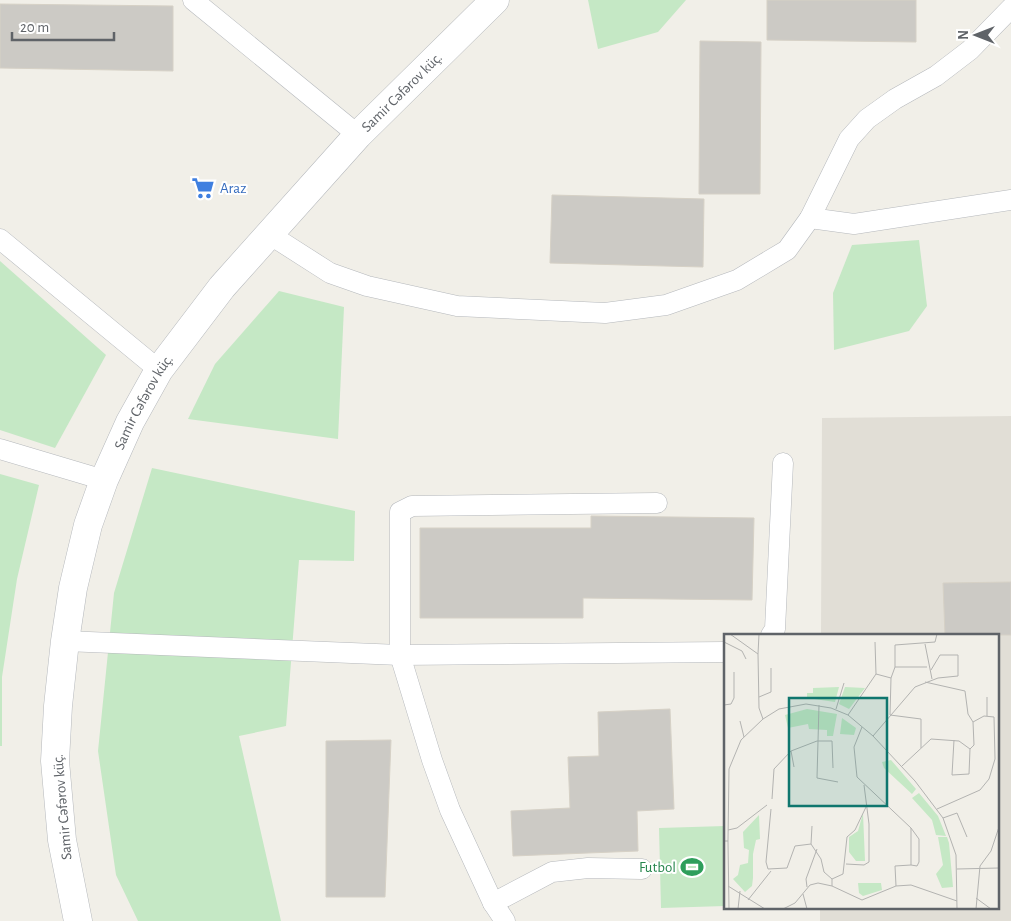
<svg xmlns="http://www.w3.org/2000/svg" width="1011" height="921" font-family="'Alegreya Sans',sans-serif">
	<rect width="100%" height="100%" fill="#f1efe8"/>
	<!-- education -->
	<polygon fill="#e1ded6" points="1011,416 1011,921 820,921 820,907 997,907 997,635 821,635 822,418"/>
	<!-- green -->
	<g fill="#c5e8c5">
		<polygon points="588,0 686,0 658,32 598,49"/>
		<polygon points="919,240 927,306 909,331 834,350 833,293 852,245"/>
		<polygon points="0,261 106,355 55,448 0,430"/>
		<polygon points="279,291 344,307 338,439 188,419 215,364"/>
		<polygon points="152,468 355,511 354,561 299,560 286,726 239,736 281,921 138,921 116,875 98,751 114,593"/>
		<polygon points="0,474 39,485 17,579 2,677 2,746 0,746"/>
		<polygon points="725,826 725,906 661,908 659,828"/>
	</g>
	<!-- building -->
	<g fill="#cccac5" stroke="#d6d1c6">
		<polygon points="767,0 916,0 916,42 767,40"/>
		<polygon points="0,4 173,6 173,71 0,68"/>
		<polygon points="700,41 761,42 760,194 699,194"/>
		<polygon points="552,195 704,199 703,267 550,263"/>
		<polygon points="591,516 754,518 752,600 583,598 583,618 420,618 420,528 591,528"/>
		<polygon points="1011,582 1011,635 945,635 943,583"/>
		<polygon points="670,709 674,809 637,811 638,851 513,856 511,811 570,808 568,757 599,756 598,712"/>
		<polygon points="391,740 385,897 326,897 326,741"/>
	</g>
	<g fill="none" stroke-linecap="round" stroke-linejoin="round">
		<defs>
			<g id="service">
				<polyline points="193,0 358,135"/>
				<polyline points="810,218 854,224 1011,200"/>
				<polyline points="269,234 330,273 367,286 457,306 605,313 666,305 737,280 787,250 810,218 849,139 867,119 895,99 936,76 970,50 1011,8"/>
				<polyline points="0,239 159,370"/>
				<polyline points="0,449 104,480"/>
				<polyline points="771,635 775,629 783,463"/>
				<polyline points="65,641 400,655 725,652"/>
				<polyline points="493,903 552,872 588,868 642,869"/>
				<polyline points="505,921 493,903 450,810 432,760 400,655 400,512 412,506 657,503"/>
			</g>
			<g id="minor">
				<path id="s1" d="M 78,921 L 62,840 L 55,761 L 58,706 L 65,641 L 73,588 L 88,525 L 104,480 L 130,422 L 159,370 L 222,287 L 358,135 L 495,0"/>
			</g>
		</defs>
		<!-- service casing -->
		<use href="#service" stroke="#b5b8bc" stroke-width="21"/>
		<!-- minor casing -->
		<use href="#minor" stroke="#b5b8bc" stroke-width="29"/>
		<!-- service -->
		<use href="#service" stroke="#fff" stroke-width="20"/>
		<!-- minor -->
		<use href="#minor" stroke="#fff" stroke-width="28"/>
	</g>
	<!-- icons -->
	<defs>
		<symbol id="supermarket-bare" viewBox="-9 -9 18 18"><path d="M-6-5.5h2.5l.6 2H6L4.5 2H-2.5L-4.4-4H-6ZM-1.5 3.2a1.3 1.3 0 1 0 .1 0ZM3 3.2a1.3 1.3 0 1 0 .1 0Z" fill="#3f7fe0" stroke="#fff" stroke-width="2.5" paint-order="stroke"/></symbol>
		<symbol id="stadium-bare" viewBox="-9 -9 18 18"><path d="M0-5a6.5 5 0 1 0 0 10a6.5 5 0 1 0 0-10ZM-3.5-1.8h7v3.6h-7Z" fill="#2e9e5b" stroke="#fff" stroke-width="2.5" paint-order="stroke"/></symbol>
	</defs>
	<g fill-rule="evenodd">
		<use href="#supermarket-bare" x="187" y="172" width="32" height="32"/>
		<use href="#stadium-bare" x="676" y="851" width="32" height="32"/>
	</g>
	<g text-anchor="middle" stroke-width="4" stroke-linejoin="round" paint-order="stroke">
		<!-- street labels -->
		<g font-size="15" fill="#5f6368" stroke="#fff">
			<text dy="5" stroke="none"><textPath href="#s1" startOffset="941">Samir Cəfərov küç.</textPath></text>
			<text dy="5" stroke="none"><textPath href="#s1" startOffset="536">Samir Cəfərov küç.</textPath></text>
			<text transform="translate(62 807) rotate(-95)" y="5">Samir Cəfərov küç.</text>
		</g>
		<!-- shop labels -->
		<g font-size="15" fill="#366cbe" stroke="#fff" text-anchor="start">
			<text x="220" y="193">Araz</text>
		</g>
		<!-- leisure labels -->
		<g font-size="15" fill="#27864d" stroke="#fff" text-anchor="end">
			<text x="676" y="872">Futbol</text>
		</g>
	</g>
	<!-- overview -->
	<g transform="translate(724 634)">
		<rect width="275" height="275" fill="#f1efe8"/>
		<path d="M 115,53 L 111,68 L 83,64 L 83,59 L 89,59 L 89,54 ZM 121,53 L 141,54 L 125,75 L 115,70 ZM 83,75 L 113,80 L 109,102 L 103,102 L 103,96 L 85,95 L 84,90 L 64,94 L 61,81 ZM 118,84 L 132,94 L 130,101 L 116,100 ZM 167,126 L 192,155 L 188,160 L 160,134 L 158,128 ZM 195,159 L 214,182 L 222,202 L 212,201 L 208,186 L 188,164 ZM 139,179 L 141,227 L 132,227 L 125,218 L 125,203 L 134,197 ZM 35,181 L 36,205 L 32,206 L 29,220 L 29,244 L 28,252 L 21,258 L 9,245 L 14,241 L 16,231 L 24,229 L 25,216 L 20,214 L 19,198 ZM 214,203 L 223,203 L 225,209 L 229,253 L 218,254 L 212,240 L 219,231 ZM 134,249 L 157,249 L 158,256 L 139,262 L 135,259 Z" fill="#c5e8c5"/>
		<path fill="none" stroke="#b3b3b1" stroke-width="1" d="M 6,0 L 34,20 L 35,74 L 39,85M 0,8 L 18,17 L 22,25M 201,10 L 208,45M 34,20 L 35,0M 0,29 L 0,47M 171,33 L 203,33M 152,40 L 167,44 L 166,81 L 197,85 L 197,114M 167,44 L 171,33 L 171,11 L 211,8 L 213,0M 35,63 L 47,58 L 47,34M 263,63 L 263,82M 0,71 L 7,70 L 10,64 L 10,38M 95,71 L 93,144 L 114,148M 112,75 L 120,49M 124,81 L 152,40 L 151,8M 16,87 L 20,103M 138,93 L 130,113 L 133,143 L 187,194 L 187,231 L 171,232 L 172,252M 149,102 L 191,53 L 214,44 L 234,42 L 234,21 L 216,21 L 207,36M 230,106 L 228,141 L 245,140 L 246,115M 67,117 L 70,133M 178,132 L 207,105 L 235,107 L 246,115 L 250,111 L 249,88 L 244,80 L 241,57 L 201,48M 48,165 L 50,135 L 67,117 L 93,107 L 108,107 L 109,134M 47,175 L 42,228 L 44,235 L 63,234 L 71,212 L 87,210 L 97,225 L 100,238 L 108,245 L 108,252M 213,175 L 256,156 L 265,145 L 271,125 L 270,83 L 260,82 L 249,88M 219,184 L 233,179 L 243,203M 4,196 L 13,194 L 43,171M 0,207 L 4,207 L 5,135 L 17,106 L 39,85 L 55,75 L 82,70 L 107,74 L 124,81 L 149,102 L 191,147 L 219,184 L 232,221 L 233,275M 4,207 L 5,275M 87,210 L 88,192M 122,230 L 140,231 L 145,228 L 145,190 L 140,151M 187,231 L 193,232 L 195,228 L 195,205 L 187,194M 233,235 L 275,234M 108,245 L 119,240 L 123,203 L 131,196 L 142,173M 4,252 L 41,275M 83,253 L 82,245 L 93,215M 79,260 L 83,275M 252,264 L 267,275M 24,266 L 47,237M 14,275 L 16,257M 59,275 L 71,269 L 86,251 L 94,249 L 108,252 L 138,266 L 172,252 L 187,251 L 233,267M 252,275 L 256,232 L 267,217 L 275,193"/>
		<path fill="#0f766e" fill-opacity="0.15" stroke="#0f766e" stroke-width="2.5" d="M 65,64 L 163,64 L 163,172 L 65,172 Z"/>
		<rect width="275" height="275" fill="none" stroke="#5f6368" stroke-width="2.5"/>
	</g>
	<!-- north arrow -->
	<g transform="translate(976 35) rotate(270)" stroke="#ffffff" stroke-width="4" paint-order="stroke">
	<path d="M0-4L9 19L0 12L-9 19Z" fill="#5f6368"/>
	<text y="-8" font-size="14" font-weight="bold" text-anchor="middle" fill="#5f6368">N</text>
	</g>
	<!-- scale -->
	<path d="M12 32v8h102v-8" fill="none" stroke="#5f6368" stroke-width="2.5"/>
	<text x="20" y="32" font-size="15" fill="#5f6368" stroke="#ffffff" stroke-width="4" paint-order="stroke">20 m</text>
</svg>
